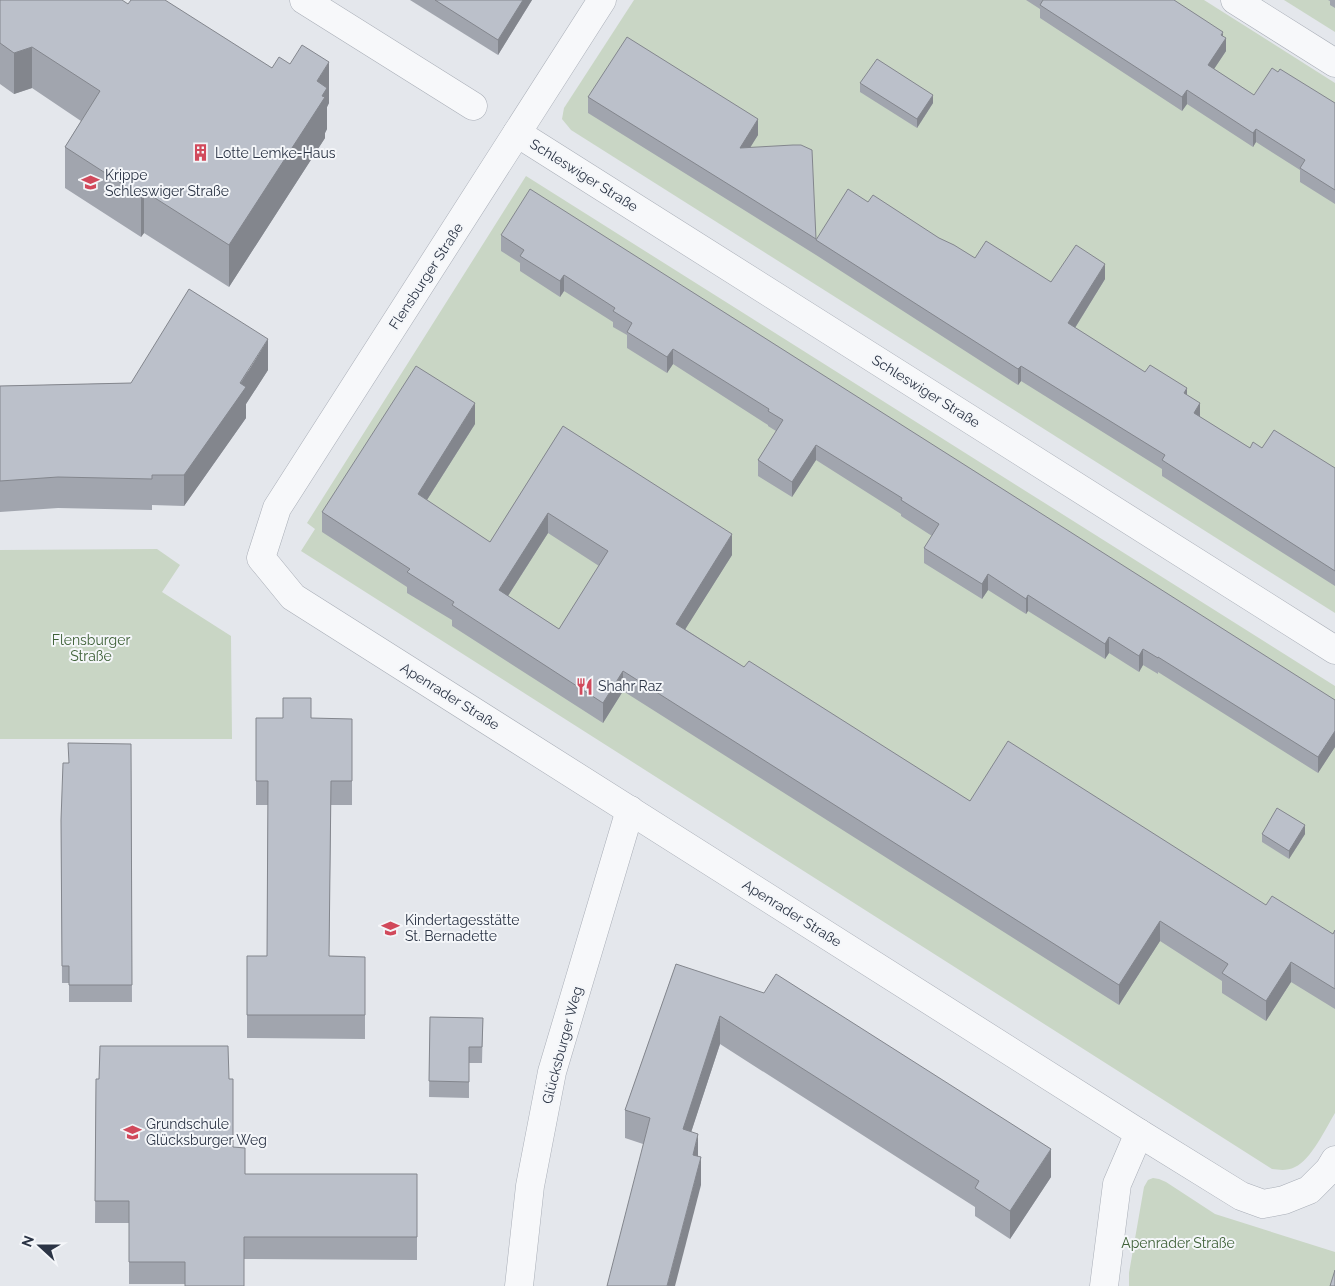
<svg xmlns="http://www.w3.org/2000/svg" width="1335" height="1286" font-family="Raleway,sans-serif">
	<rect width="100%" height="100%" fill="#e4e7ec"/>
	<!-- green -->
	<g fill="#c9d6c5">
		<polygon points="634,0 1204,0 1335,83 1335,613 571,130 562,119 564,108"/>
		<polygon points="1284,0 1335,0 1335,32"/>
		<path d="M 526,176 L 1335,686 L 1335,1113 C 1326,1128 1311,1160 1295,1167 C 1287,1171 1280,1170 1272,1169 L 301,551 L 315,529 L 307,523 Z"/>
		<polygon points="157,549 180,565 162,592 231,636 232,739 0,739 0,550"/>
		<polygon points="1153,1178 1159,1179 1166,1182 1215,1214 1335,1252 1335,1286 1129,1286 1129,1273 1144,1187 1148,1180"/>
	</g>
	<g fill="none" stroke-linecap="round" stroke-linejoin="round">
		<defs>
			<g id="minor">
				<polyline points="304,0 473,106"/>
				<polyline points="602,0 277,508 261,558 293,597 1139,1133 1241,1196 1263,1204 1284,1200 1309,1190 1329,1170 1335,1160"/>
				<polyline points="1235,0 1335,63"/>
				<polyline points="517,133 1335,650"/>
				<polyline points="519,1286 530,1186 552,1072 630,810"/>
				<polyline points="1104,1286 1117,1184 1139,1133"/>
			</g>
		</defs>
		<!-- minor casing -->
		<use href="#minor" stroke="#a9aeb7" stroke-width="29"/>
		<!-- minor -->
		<use href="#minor" stroke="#f7f8fa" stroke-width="28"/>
	</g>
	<!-- wall -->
	<g fill="#a1a5ae" fill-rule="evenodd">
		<polygon points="0,0 128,4 272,68 329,103 327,107 327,129 325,133 325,138 229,287 144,233 141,237 65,188 65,147 81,121 32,88 14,94 0,84"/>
		<polygon points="410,0 532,0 498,55"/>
		<polygon points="1026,0 1174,0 1223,36 1226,51 1214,69 1254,95 1278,72 1335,103 1335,204 1300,182 1300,170 1256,142 1253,147 1187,104 1182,111 1040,18 1040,9"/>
		<polygon points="1328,0 1335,0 1335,8 1330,5 1330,1"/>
		<polygon points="860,83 933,103 917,128 860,92"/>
		<polygon points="588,97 758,135 750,147 816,239 816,255 744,210 588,113"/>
		<polygon points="868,202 939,238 975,258 1051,282 1105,279 1075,328 1145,372 1187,395 1200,417 1250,448 1262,448 1335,468 1335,586 1162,476 1162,469 1021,381 1018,385 816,255 816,240"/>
		<polygon points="501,235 1335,700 1335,747 1318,773 1158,672 1158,674 1143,665 1139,672 1109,653 1105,659 1028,611 1026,614 988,590 982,599 924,563 924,548 932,536 901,516 901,514 816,460 792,497 758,476 758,460 776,431 768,426 768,425 673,364 667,373 627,348 627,335 613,327 613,322 564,291 560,297 520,271 520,263 501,251"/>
		<polygon points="268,370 246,404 246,418 184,506 152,505 152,510 58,508 0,512 0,386 131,383"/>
		<path d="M 475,424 L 427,500 L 490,542 L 563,426 L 732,555 L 685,629 L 744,667 L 970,801 L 1266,905 L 1333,934 L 1335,930 L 1335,1009 L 1291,982 L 1266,1021 L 1222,993 L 1222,981 L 1160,941 L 1119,1005 L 623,691 L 603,723 L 452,626 L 452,620 L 407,593 L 407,587 L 322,532 L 322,512 ZM 548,533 L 599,566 L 559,629 L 508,596 Z"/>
		<polygon points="256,718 352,719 352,805 331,805 329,956 365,957 365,1039 247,1038 247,956 267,956 268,805 256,805"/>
		<polygon points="131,744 132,1002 69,1002 69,983 62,983 61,820 68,763"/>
		<polygon points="1262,834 1305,834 1289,859 1262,842"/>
		<polygon points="676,964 1051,1177 1010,1239 975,1216 975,1207 720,1044 691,1132 698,1156 701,1185 643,1144 625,1138 625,1110"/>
		<polygon points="430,1017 483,1018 482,1063 469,1063 469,1098 429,1097"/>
		<polygon points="96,1079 229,1079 233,1147 245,1174 417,1174 417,1260 244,1259 185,1284 129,1284 129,1223 95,1223"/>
	</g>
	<!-- shaded-wall -->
	<g fill="#83868d">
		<polygon points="523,0 532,0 498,55 498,40"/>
		<polygon points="1223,32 1223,42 1226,38 1226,51 1208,78 1208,65"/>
		<polygon points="32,47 32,88 14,94 14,53"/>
		<polygon points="329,62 329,103 327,107 327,129 325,133 325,138 229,287 229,245 317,81"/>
		<polygon points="1187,90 1187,104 1182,111 1182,97"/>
		<polygon points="933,95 933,103 917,128 917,119"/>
		<polygon points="758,119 758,135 740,164 740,148"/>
		<polygon points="1256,129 1256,142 1253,147 1253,133"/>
		<polygon points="144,191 144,233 141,237 141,196"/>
		<polygon points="1105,264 1105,279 1068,339 1068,323"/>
		<polygon points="564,275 564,291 560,297 560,281"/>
		<polygon points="268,339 268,370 246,404 246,418 184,506 184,475"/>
		<polygon points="673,349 673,364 667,373 667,357"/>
		<polygon points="1021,366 1021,381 1018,385 1018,369"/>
		<polygon points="1187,388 1187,403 1184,393"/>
		<polygon points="475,403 475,424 418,514 418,494"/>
		<polygon points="1200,403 1200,419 1194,413"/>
		<polygon points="816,445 816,460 792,497 792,482"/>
		<polygon points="548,513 548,533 499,610 499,590"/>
		<polygon points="732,534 732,555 676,644 676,624"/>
		<polygon points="988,574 988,590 982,599 982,584"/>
		<polygon points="1028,595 1028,611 1026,614 1026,599"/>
		<polygon points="1109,637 1109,653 1105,659 1105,644"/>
		<polygon points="1143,649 1143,665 1139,672 1139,656"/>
		<polygon points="623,671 623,691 603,723 603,703"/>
		<polygon points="1335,731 1335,747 1318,773 1318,757"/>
		<polygon points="1305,825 1305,834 1289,859 1289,851"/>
		<polygon points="1160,921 1160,941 1119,1005 1119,985"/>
		<polygon points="1291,962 1291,982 1266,1021 1266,1001"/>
		<polygon points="720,1016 720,1044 683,1157 683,1129"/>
		<polygon points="698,1134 698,1162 693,1155"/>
		<polygon points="1051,1149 1051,1177 1010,1239 1010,1211"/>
		<polygon points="701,1157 701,1185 675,1286 667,1286"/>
	</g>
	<!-- building -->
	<g fill="#bbc0ca" stroke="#83868d" fill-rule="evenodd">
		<polygon points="0,0 122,0 128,4 131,0 165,0 272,68 279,57 290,64 302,45 329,62 317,81 327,88 322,96 325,97 229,245 144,191 141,196 65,147 100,91 32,47 14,53 0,43"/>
		<polygon points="435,0 523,0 498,40"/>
		<polygon points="1043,0 1174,0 1223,32 1221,35 1226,38 1208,65 1254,95 1272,68 1278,72 1280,69 1335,103 1335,190 1300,168 1305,160 1256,129 1253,133 1187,90 1182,97 1040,5"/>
		<polygon points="627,37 758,119 740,148 793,145 801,145 812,150 816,239 744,194 588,97"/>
		<polygon points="877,59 933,95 917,119 860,83"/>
		<polygon points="530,189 1335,700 1335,731 1318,757 1158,657 1158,658 1143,649 1139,656 1109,637 1105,644 1028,595 1026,599 988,574 982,584 924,548 939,524 901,500 902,498 816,445 792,482 758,460 783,420 768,411 769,409 673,349 667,357 627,332 632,323 613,311 615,308 564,275 560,281 520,256 524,250 501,235"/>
		<polygon points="848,189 868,202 873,195 939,238 954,245 975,258 986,241 1051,282 1076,245 1105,264 1068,323 1145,372 1150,365 1187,388 1184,393 1200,403 1194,413 1250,448 1253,442 1262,448 1274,430 1335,468 1335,571 1162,460 1165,455 1021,366 1018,369 816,240"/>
		<polygon points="189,289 268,339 240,383 246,387 184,475 152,475 152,479 58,477 0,481 0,386 131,383"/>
		<path d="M 416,366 L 475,403 L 418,494 L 490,542 L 563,426 L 732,534 L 676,624 L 744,667 L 749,661 L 970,801 L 1008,741 L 1266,905 L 1272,896 L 1333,934 L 1335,930 L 1335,989 L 1291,962 L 1266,1001 L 1222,973 L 1228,964 L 1160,921 L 1119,985 L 623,671 L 603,703 L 452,605 L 454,602 L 407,572 L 410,569 L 322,512 ZM 548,513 L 608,551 L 559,629 L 499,590 Z"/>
		<polygon points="283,698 311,698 311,718 352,719 352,781 331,781 329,956 365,957 365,1015 247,1015 247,956 267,956 268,781 256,781 256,718 283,718"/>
		<polygon points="68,743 131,744 132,985 69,985 69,966 62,966 61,820 63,763 69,763"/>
		<polygon points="1277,808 1305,825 1289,851 1262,834"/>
		<polygon points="676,964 764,993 776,974 1051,1149 1010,1211 975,1188 979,1181 720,1016 683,1129 698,1134 693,1155 701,1157 667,1286 607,1286 650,1118 625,1110"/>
		<polygon points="430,1017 483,1018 482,1047 469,1047 469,1082 429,1081"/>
		<polygon points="100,1046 228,1046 229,1079 233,1079 233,1147 245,1148 245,1174 417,1174 417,1237 244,1237 244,1286 185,1286 185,1262 129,1262 129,1201 95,1201 96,1079 99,1079"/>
		<polygon points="1335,1270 1335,1286 1330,1286"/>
	</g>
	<!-- icons -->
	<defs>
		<symbol id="building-bare" viewBox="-9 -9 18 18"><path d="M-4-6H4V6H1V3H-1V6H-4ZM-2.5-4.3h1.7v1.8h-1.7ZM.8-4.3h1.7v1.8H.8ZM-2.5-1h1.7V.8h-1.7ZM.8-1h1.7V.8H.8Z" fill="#d1495b" stroke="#f4f6f9" stroke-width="2.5" paint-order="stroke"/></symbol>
		<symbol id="school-bare" viewBox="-9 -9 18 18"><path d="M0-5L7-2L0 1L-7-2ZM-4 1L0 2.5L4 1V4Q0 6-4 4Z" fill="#d1495b" stroke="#f4f6f9" stroke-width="2.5" paint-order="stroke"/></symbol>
		<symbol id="restaurant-bare" viewBox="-9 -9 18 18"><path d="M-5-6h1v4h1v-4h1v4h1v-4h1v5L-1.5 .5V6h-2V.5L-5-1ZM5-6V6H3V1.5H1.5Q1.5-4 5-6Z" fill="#d1495b" stroke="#f4f6f9" stroke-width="2.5" paint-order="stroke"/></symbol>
	</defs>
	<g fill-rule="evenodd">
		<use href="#building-bare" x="188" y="140" width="25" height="25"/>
		<use href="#school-bare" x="78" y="170" width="25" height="25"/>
		<use href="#restaurant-bare" x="572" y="674" width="25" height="25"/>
		<use href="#school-bare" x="378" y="916" width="25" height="25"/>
		<use href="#school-bare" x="120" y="1120" width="25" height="25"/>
	</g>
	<g text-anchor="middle" stroke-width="4" stroke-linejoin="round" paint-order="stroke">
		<!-- poi labels -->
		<g font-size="14" fill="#2b3445" stroke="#f4f6f9" text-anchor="start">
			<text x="215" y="158">Lotte Lemke-Haus</text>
			<text x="105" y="180">Krippe<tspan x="105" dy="16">Schleswiger Straße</tspan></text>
			<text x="598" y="691">Shahr Raz</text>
			<text x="405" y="925">Kindertagesstätte<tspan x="405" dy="16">St. Bernadette</tspan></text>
			<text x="146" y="1129">Grundschule<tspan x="146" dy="16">Glücksburger Weg</tspan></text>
		</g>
		<!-- street labels -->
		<g font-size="14" fill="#2b3445" stroke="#f4f6f9">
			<text transform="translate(584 175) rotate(32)" y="5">Schleswiger Straße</text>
			<text transform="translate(426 276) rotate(-57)" y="5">Flensburger Straße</text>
			<text transform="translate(926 391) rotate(32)" y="5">Schleswiger Straße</text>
			<text transform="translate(450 696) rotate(32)" y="5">Apenrader Straße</text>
			<text transform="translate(792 913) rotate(32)" y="5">Apenrader Straße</text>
			<text transform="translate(562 1045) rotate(-75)" y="5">Glücksburger Weg</text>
		</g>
		<!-- park labels -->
		<g font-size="14" fill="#3f6138" stroke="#f4f6f9">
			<text x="91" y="645">Flensburger<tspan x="91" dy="16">Straße</tspan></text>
			<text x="1178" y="1248">Apenrader Straße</text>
		</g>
	</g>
	<!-- north arrow -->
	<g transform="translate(40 1246) rotate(291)" stroke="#f4f6f9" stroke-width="4" paint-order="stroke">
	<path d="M0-4L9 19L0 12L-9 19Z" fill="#2b3445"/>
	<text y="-8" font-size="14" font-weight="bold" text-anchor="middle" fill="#2b3445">N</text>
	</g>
</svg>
